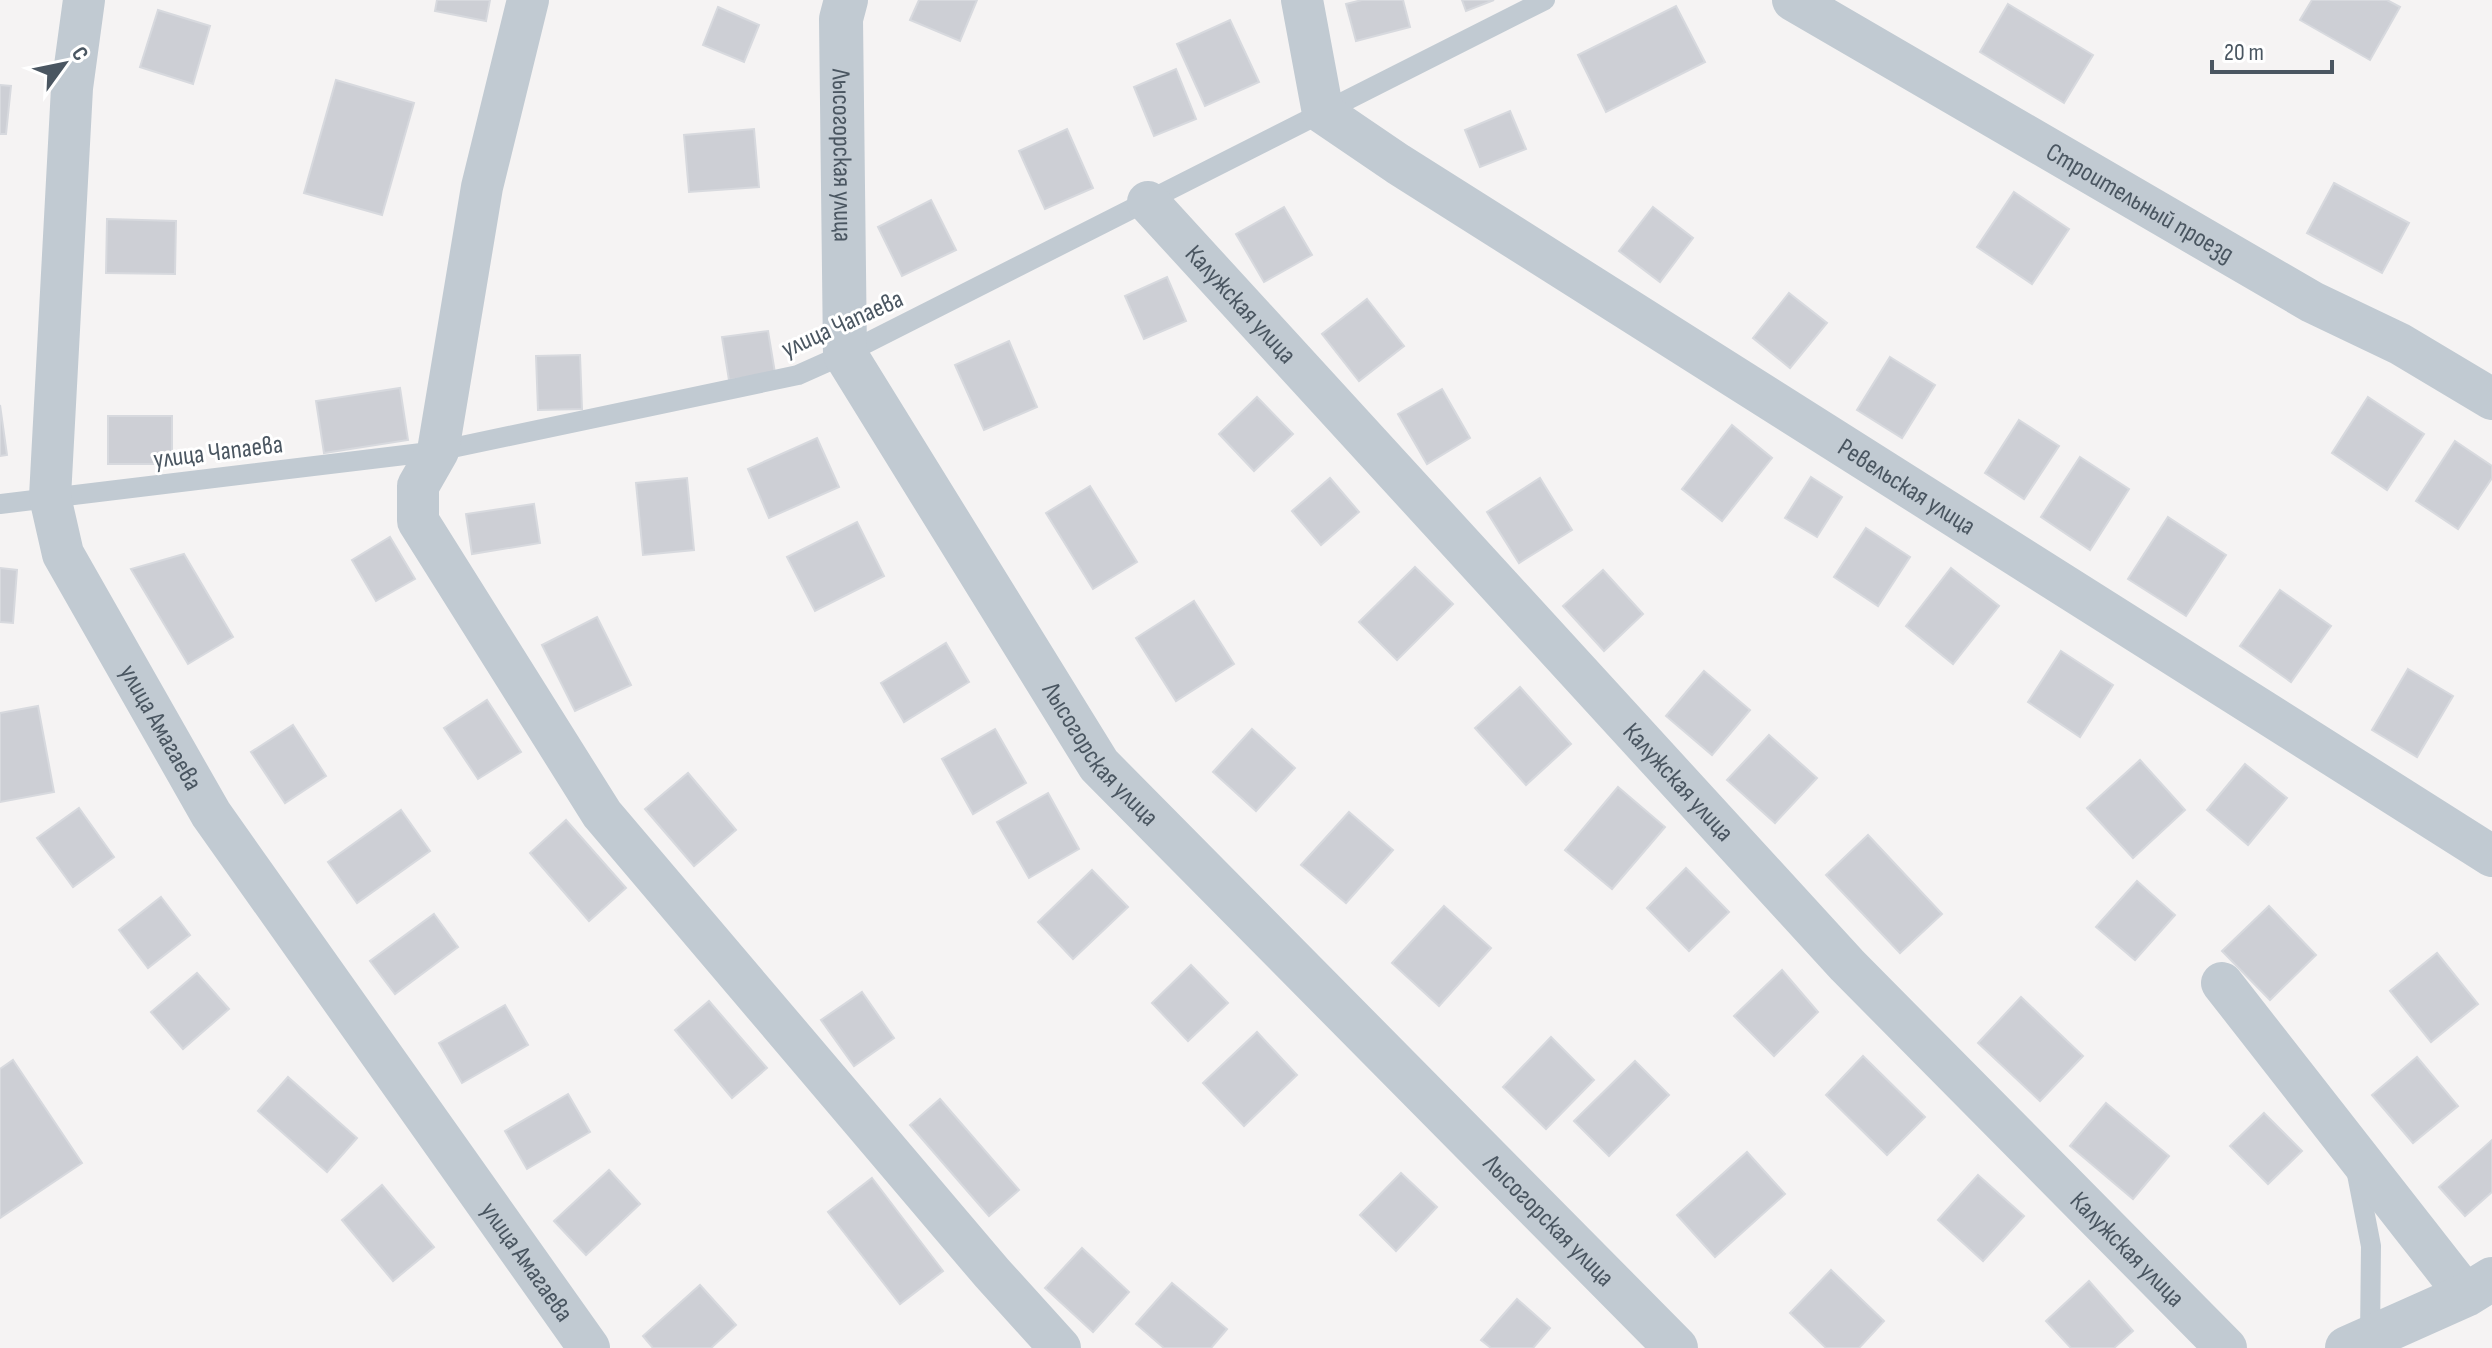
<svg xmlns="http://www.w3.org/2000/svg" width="2492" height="1348" font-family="'Sofia Sans Condensed',sans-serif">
	<rect width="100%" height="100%" fill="#f5f3f3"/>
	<!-- building -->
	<g fill="#cdcfd5" stroke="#d7d9de" stroke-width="2">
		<polygon points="437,0 490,0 486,21 435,11"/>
		<polygon points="919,0 977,0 960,41 910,20"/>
		<polygon points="1362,0 1403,0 1410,27 1356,41 1346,4"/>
		<polygon points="1462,0 1494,0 1466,11"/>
		<polygon points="2312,0 2387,0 2400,7 2370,60 2300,20"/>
		<polygon points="2008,4 2093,55 2064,103 1980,52"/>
		<polygon points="1676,6 1705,62 1606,112 1578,55"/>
		<polygon points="718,7 759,25 744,62 703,45"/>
		<polygon points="158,10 210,26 193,84 140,67"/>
		<polygon points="1230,20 1259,82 1205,106 1177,44"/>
		<polygon points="1176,69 1196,119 1154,136 1134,87"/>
		<polygon points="336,80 414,103 382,215 304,193"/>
		<polygon points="0,85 11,86 6,134 0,134"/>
		<polygon points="1510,111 1526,149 1480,167 1465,130"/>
		<polygon points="754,129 759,187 689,192 684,135"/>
		<polygon points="1067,129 1093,188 1045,209 1019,151"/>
		<polygon points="2334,183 2409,223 2382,273 2307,233"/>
		<polygon points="2014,192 2069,229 2032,284 1977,247"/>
		<polygon points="931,200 956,250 902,276 878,227"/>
		<polygon points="1284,207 1312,255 1264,282 1236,234"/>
		<polygon points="1653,207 1693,238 1660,282 1619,251"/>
		<polygon points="107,219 176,221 175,274 106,273"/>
		<polygon points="1167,277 1186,321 1144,339 1125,296"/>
		<polygon points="1789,293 1827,323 1790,368 1753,338"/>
		<polygon points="1367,299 1404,346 1359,381 1322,334"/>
		<polygon points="768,331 775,373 729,380 722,337"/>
		<polygon points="1009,341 1037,407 984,430 955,365"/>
		<polygon points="580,355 582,409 538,410 536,356"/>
		<polygon points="1890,357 1935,385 1902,438 1857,410"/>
		<polygon points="400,388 408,440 324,453 316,401"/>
		<polygon points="1442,389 1470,438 1427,464 1398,414"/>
		<polygon points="1257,397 1293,434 1254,471 1219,434"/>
		<polygon points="2368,397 2424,434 2387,490 2332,453"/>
		<polygon points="0,405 7,455 0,456"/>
		<rect x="108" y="416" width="64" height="48"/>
		<polygon points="2019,420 2059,446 2024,499 1985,473"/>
		<polygon points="1732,425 1772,458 1722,521 1682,489"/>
		<polygon points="817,438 839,487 769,518 748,469"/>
		<polygon points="2455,441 2492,466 2492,478 2458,529 2416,501"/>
		<polygon points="2080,457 2129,489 2090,550 2041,517"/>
		<polygon points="1811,477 1842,497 1817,537 1785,518"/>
		<polygon points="687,478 694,550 643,555 636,483"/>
		<polygon points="1330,478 1359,512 1321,545 1292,511"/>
		<polygon points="1540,478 1572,530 1519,563 1487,512"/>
		<polygon points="1090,486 1137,562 1093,589 1046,513"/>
		<polygon points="534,504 540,543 472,554 466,514"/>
		<polygon points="2168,517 2226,555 2186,616 2128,579"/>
		<polygon points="857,522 884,576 815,611 787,557"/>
		<polygon points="1866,528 1910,557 1878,606 1834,577"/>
		<polygon points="390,537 415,579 376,601 352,560"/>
		<polygon points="184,554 233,637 188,664 131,569"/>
		<polygon points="1415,567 1453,604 1397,660 1359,622"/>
		<polygon points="0,568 17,570 13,623 0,622"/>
		<polygon points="1951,568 1999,606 1953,664 1906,626"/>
		<polygon points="1603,570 1643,614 1604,651 1563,606"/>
		<polygon points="2280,590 2331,626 2291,682 2240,646"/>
		<polygon points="1194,601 1234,664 1176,701 1136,638"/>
		<polygon points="597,617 631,685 575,711 542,645"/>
		<polygon points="946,643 969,682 904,722 881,683"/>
		<polygon points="2061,651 2113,685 2080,737 2028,702"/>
		<polygon points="2408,669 2453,696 2417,757 2372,730"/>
		<polygon points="1704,671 1750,710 1712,755 1666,716"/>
		<polygon points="1520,687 1571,744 1526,785 1475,728"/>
		<polygon points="487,700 521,752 478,779 444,728"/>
		<polygon points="38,706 54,792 0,802 0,713"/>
		<polygon points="293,725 326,776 285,803 251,752"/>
		<polygon points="995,729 1026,783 973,814 942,759"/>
		<polygon points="1252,729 1295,768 1256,811 1213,772"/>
		<polygon points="1769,735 1817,778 1775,823 1727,780"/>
		<polygon points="2140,760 2185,810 2133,858 2087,808"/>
		<polygon points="2245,764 2287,798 2248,845 2207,810"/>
		<polygon points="688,773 736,830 694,866 645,809"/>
		<polygon points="1618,787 1665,827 1612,889 1565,850"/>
		<polygon points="1048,793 1079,849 1029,878 997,822"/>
		<polygon points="79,808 114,857 73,887 37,838"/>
		<polygon points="401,810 430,851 357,903 328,862"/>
		<polygon points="1349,812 1393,850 1346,903 1301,865"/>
		<polygon points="566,820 626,888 589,921 530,853"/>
		<polygon points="1868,835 1942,914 1900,953 1826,875"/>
		<polygon points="1686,868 1729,912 1689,951 1647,908"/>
		<polygon points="1092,870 1128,907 1073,959 1038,922"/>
		<polygon points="2137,881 2175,915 2135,960 2096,927"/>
		<polygon points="161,897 190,935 148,968 119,930"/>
		<polygon points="1444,906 1491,948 1439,1006 1392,963"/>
		<polygon points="2269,906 2316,955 2270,1000 2222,951"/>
		<polygon points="434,914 458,947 395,994 370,961"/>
		<polygon points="2437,953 2478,1004 2431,1042 2390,991"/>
		<polygon points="1191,965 1228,1003 1188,1041 1152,1003"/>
		<polygon points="1782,970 1818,1012 1774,1056 1734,1016"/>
		<polygon points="197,973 229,1009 183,1049 151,1012"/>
		<polygon points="862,992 894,1038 854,1066 821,1020"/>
		<polygon points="2021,997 2083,1056 2040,1101 1978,1043"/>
		<polygon points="709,1001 767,1068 732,1098 675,1030"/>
		<polygon points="505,1005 528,1045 462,1083 439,1043"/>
		<polygon points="1257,1032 1297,1075 1244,1126 1203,1083"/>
		<polygon points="1551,1037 1594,1080 1546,1129 1503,1087"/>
		<polygon points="1863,1056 1925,1117 1887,1155 1826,1095"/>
		<polygon points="2417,1057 2458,1106 2413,1143 2372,1095"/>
		<polygon points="13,1060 82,1163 0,1218 0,1069"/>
		<polygon points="1635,1061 1669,1095 1609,1156 1574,1121"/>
		<polygon points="288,1077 357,1138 327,1172 258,1111"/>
		<polygon points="568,1094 590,1132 527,1169 505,1131"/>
		<polygon points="940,1099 1019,1190 989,1216 910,1125"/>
		<polygon points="2106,1103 2169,1156 2133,1199 2070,1146"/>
		<polygon points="2264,1113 2302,1151 2268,1184 2230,1146"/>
		<polygon points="2492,1140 2492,1192 2465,1216 2439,1187"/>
		<polygon points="1747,1152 1785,1194 1715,1257 1677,1215"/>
		<polygon points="609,1170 640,1204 586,1255 554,1221"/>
		<polygon points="1401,1173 1437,1207 1396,1251 1360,1215"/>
		<polygon points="1978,1175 2024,1216 1983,1261 1938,1220"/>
		<polygon points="872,1178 943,1271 900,1304 828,1212"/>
		<polygon points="382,1185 434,1247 393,1281 342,1220"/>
		<polygon points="1082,1248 1129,1292 1093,1332 1045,1288"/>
		<polygon points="1831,1270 1884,1321 1859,1348 1826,1348 1790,1313"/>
		<polygon points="2089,1281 2133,1331 2114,1348 2071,1348 2046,1321"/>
		<polygon points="1172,1283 1227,1329 1211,1348 1164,1348 1136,1324"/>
		<polygon points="700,1285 736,1325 711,1348 653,1348 643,1336"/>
		<polygon points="1517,1299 1550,1328 1533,1348 1491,1348 1481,1340"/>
	</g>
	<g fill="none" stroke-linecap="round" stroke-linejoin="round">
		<!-- service -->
		<g stroke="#c1cad2" stroke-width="20">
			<polyline points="0,504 438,451 798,375 845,354 1545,0"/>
			<polyline points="2356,1169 2371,1246 2370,1337"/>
		</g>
		<!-- minor -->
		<g stroke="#c1cad2" stroke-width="42">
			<path id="s1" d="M 84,0 L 72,88 L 50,497 L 63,554 L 211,814 L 589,1348"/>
			<polyline points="528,0 482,187 438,451 418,486 418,521 602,814 992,1273 1060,1348"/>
			<path id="s2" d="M 1302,0 L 1323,113 L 1398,164 L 2492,856"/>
			<path id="s3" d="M 1793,0 L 2312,302 L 2400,344 L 2492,399"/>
			<path id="s4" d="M 1148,202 L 1847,965 L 2226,1348"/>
			<polyline points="2222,983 2466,1295"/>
		</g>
		<!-- tertiary -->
		<g stroke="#c1cad2" stroke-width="44">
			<path id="s5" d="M 846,0 L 841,19 L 845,354 L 1099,765 L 1676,1348"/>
			<polyline points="2347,1348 2466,1295 2492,1279"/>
		</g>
	</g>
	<g text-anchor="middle" stroke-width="6" stroke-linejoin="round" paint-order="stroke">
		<!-- street labels -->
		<g font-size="26" fill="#4a5661" stroke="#fff">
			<text dy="9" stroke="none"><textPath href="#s5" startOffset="156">Лысогорская улица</textPath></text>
			<text dy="9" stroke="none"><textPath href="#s3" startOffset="402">Строительный проезд</textPath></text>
			<text dy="9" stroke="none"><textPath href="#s4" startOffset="138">Калужская улица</textPath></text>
			<text transform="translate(842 323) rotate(-24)" y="9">улица Чапаева</text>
			<text transform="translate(218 451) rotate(-7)" y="9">улица Чапаева</text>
			<text dy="9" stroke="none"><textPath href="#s2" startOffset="808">Ревельская улица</textPath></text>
			<text dy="9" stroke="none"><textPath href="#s1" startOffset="756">улица Амагаева</textPath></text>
			<text dy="9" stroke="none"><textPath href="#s5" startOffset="830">Лысогорская улица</textPath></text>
			<text dy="9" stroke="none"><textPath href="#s4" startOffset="786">Калужская улица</textPath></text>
			<text dy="9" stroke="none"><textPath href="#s5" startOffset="1478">Лысогорская улица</textPath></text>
			<text dy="9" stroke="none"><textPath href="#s4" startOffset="1434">Калужская улица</textPath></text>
			<text dy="9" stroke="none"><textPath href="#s1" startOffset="1404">улица Амагаева</textPath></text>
		</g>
	</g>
	<!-- north arrow -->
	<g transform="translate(64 64) rotate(57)" stroke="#ffffff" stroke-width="6" paint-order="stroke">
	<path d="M0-6L14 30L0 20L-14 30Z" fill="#4a5661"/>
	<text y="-12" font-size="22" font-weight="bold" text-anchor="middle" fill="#4a5661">С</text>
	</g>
	<!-- scale -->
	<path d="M2212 60v12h120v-12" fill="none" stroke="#4a5661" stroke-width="4"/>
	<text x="2224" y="60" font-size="24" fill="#4a5661" stroke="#ffffff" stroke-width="6" paint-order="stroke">20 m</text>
</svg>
